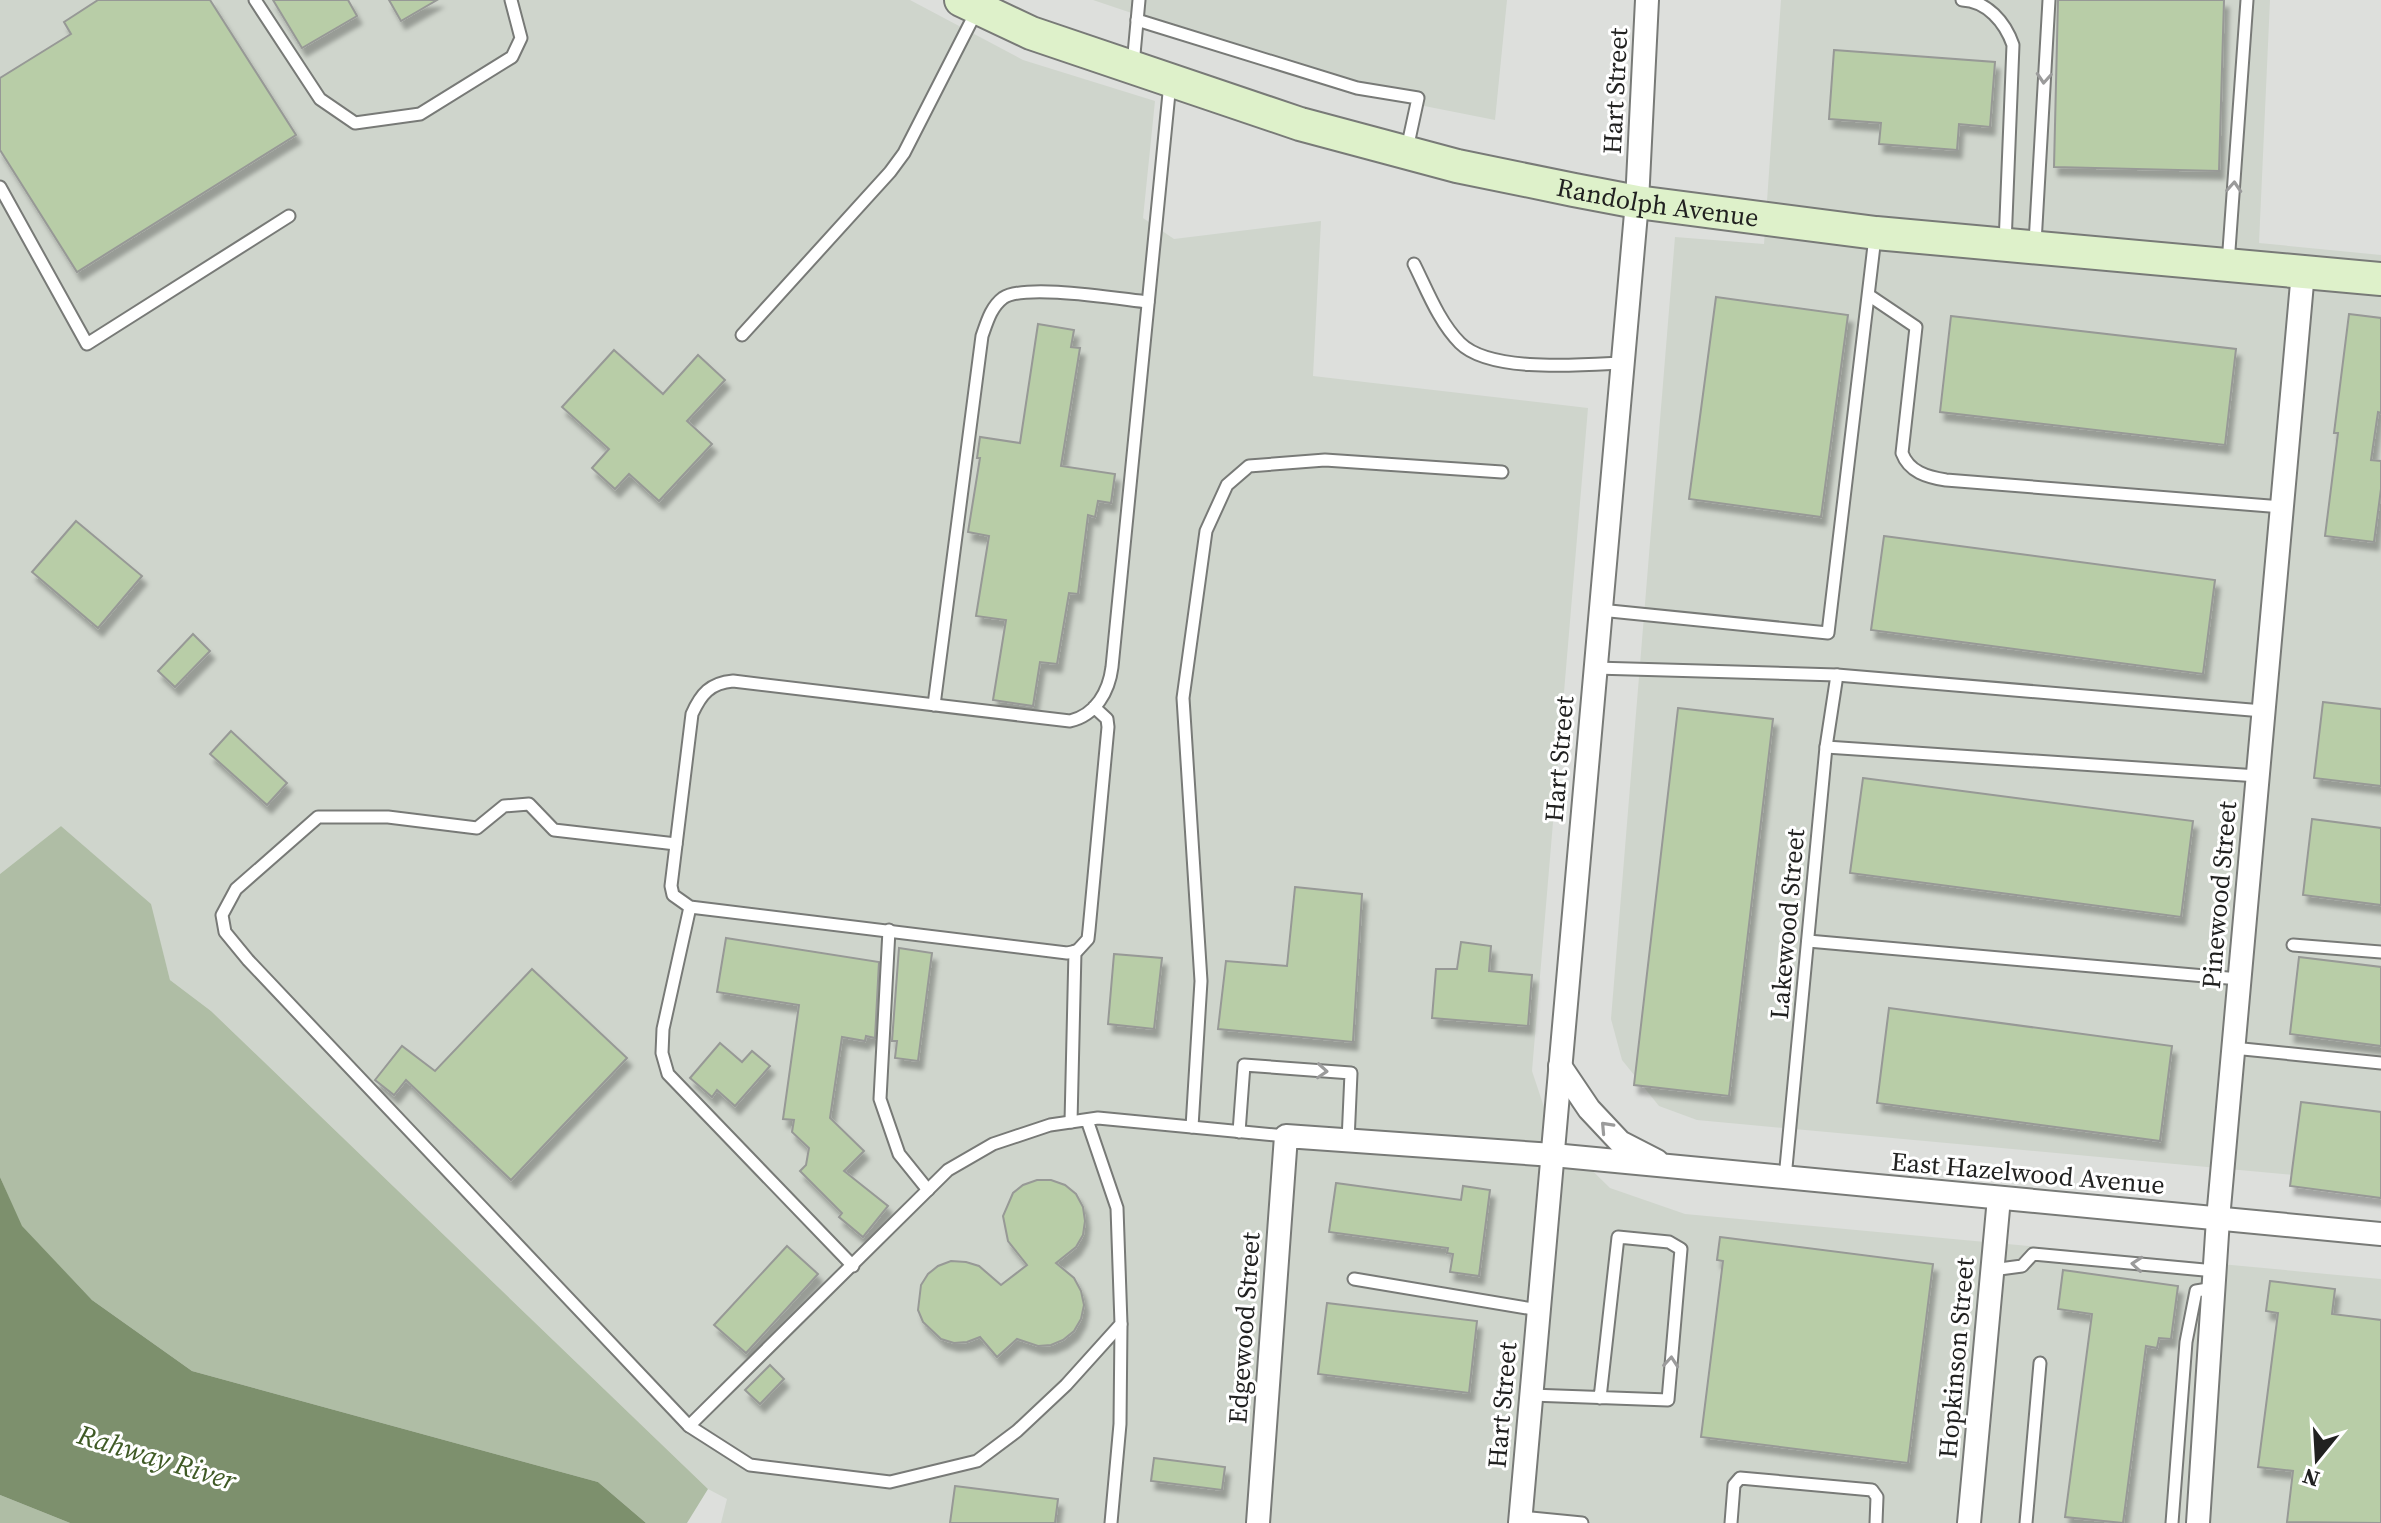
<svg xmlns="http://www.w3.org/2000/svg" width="2381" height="1523" font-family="'Source Serif 4',serif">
	<defs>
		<filter id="shadow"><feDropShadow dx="4.5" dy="8" stdDeviation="2" flood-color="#0004"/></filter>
	</defs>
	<rect width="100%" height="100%" fill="#dddfdc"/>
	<!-- built -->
	<g fill="#cfd5cc">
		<polygon points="0,0 910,0 1023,60 1155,101 1143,218 1174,239 1321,221 1313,376 1588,408 1532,1071 1552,1131 1610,1188 1685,1214 2381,1279 2381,1523 721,1523 727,1499 708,1489 211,1011 170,980 150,904 61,826 0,874"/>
		<polygon points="1093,0 1507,0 1495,120 1384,98"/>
		<polygon points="1781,0 2270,0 2259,243 2381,255 2381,1183 1697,1120 1659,1106 1622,1060 1611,1019 1675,237 1764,244"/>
	</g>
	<!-- green -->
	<g fill="#afbda5">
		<polygon points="61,826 151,904 170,980 211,1011 708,1489 687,1523 646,1523 598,1482 192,1371 92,1300 21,1226 0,1177 0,874"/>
		<polygon points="0,1495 70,1523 0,1523"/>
	</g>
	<!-- water -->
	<polygon fill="#7d906d" points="0,1177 22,1226 92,1300 192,1371 598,1482 646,1523 70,1523 0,1495"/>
	<!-- building -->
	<g fill="#b8cda7" stroke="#979996" stroke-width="2" filter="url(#shadow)">
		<polygon points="98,0 210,0 296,135 77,272 0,150 0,78 71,34 64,22"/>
		<polygon points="273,0 348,0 357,16 302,48"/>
		<polygon points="389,0 437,0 401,21"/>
		<polygon points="2058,0 2224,0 2219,171 2054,167"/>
		<polygon points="1834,50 1995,62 1990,127 1959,124 1957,150 1879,144 1881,123 1829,119"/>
		<polygon points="1716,297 1848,315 1821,517 1689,499"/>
		<polygon points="2349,314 2381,318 2381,413 2378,412 2371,460 2381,461 2381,489 2374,542 2325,536 2338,433 2334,433"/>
		<polygon points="1951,316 2236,349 2225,445 1940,412"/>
		<polygon points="1038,324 1074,330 1071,347 1080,348 1061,466 1115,474 1111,503 1098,501 1095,517 1088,515 1078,594 1069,593 1057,664 1040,662 1033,706 993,700 1006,620 976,616 989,536 968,532 980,458 977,458 980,437 1020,443"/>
		<polygon points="614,350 663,394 698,355 725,380 687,421 712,444 659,501 629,474 615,489 592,468 609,449 562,407"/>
		<polygon points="76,521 142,576 98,628 32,572"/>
		<polygon points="1884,536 2215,580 2203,674 1871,630"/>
		<polygon points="193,634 210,651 175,687 158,671"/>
		<polygon points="2323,702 2381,709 2381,786 2314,778"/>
		<polygon points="1678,708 1773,719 1729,1096 1634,1085"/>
		<polygon points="231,731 287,783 267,805 210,754"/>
		<polygon points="1863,778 2193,821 2181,917 1850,873"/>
		<polygon points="2312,819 2381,828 2381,905 2303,895"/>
		<polygon points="1295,887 1362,894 1353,1042 1218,1029 1226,961 1287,966"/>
		<polygon points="726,938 879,962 875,1038 866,1036 865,1041 842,1037 830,1118 864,1151 844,1171 888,1206 863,1237 839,1217 842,1213 800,1171 806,1165 809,1148 792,1132 794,1120 783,1119 799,1005 717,992"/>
		<polygon points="1461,942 1491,946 1489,971 1532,975 1528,1026 1432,1018 1436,969 1457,969"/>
		<polygon points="899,948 932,953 918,1061 895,1058 897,1041 892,1041"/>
		<polygon points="1114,954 1162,958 1154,1029 1108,1024"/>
		<polygon points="2299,957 2381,967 2381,1046 2290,1034"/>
		<polygon points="532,969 627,1058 511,1180 406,1080 394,1095 375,1080 402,1046 435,1071"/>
		<polygon points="1889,1008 2172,1046 2160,1141 1877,1103"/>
		<polygon points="720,1043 742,1062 752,1051 770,1066 735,1106 717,1090 712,1097 690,1078"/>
		<polygon points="2301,1102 2381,1112 2381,1198 2290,1186"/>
		<polygon points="1037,1180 1051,1180 1065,1185 1076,1194 1083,1207 1085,1221 1083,1235 1076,1247 1056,1263 1074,1278 1081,1291 1084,1305 1081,1319 1074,1331 1063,1340 1051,1345 1038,1346 1017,1339 997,1357 980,1337 967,1342 954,1343 941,1339 923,1322 918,1310 921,1285 928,1274 938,1266 951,1261 966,1262 979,1266 1001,1285 1027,1265 1008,1241 1003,1216 1013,1193 1023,1185"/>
		<polygon points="1336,1183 1461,1200 1463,1186 1490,1190 1479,1276 1450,1272 1453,1254 1447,1253 1448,1248 1329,1232"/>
		<polygon points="1720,1237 1933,1264 1908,1463 1701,1437 1723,1261 1717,1260"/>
		<polygon points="787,1246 818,1274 746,1353 714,1325"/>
		<polygon points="2063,1270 2178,1286 2171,1339 2159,1338 2157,1348 2146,1346 2123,1523 2065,1517 2092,1314 2058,1309"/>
		<polygon points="2270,1281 2335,1289 2332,1314 2381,1320 2381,1523 2287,1522 2293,1471 2258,1467 2278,1313 2266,1311"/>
		<polygon points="1327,1303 1477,1321 1469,1393 1318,1374"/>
		<polygon points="770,1365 784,1379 760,1404 745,1390"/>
		<polygon points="1154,1458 1225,1467 1222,1490 1151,1481"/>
		<polygon points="955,1486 1058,1499 1055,1523 950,1523"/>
	</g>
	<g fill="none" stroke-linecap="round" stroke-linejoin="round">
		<defs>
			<g id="lane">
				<polyline points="255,0 320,99 355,123 420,114 512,57 521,38 511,0"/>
				<path d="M 1962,0 C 1987,1 2005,22 2013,45 L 2005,244"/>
				<polyline points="1137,20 1357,88 1418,98 1407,149"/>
				<polyline points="1133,65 1139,0"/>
				<polyline points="0,187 87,344 289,216"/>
				<polyline points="2035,243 2049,0"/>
				<path d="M 1414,264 C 1427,290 1439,322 1460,343 C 1490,373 1582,365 1622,363"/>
				<polyline points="2228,264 2247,0"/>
				<path d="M 1870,296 L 1916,327 L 1902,453 C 1909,472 1927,477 1946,480 L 2282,507"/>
				<polyline points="742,335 890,172 904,153 977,10"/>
				<polyline points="1600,610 1828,633 1875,237"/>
				<polyline points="1595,668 1837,675 2263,711"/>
				<path d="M 934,705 L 982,336 C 987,322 991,307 1003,298 C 1025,283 1119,299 1148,302"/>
				<path d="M 1094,707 L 1107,719 L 1108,727 L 1089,930 L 1088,939 L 1077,951 L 1067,953 L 690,907 L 673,895 L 671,886 L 692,714 C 701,694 710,683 733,681 L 1070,721 C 1096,715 1109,691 1112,667 L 1170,83"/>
				<polyline points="1826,747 2258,776"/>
				<polyline points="676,844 554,830 529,804 504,806 477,828 388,817 318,817 236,889 222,915 225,932 248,960 689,1426"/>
				<polyline points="690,907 663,1029 662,1053 668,1074 853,1266"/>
				<polyline points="889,930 880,1099 899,1154 928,1190"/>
				<polyline points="1808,941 2239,979"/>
				<polyline points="2293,945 2381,952"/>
				<polyline points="2233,1048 2381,1063"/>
				<polyline points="1087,1120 1117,1208 1121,1324 1066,1385 1017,1431 977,1461 890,1482 750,1465 689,1426 948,1170 993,1144 1050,1125 1098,1118 1286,1136"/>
				<polyline points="1071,1122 1075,951"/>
				<polyline points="1192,1127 1201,981 1183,698 1206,531 1227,485 1249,466 1325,460 1502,472"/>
				<polyline points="1239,1132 1244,1065 1351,1073 1348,1141"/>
				<polyline points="1785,1178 1826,747 1837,675"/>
				<polyline points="1992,1270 2022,1266 2033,1254 2215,1271"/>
				<polyline points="1354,1279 1539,1310"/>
				<polyline points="1531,1395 1668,1400 1681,1249 1669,1242 1618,1237 1600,1398"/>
				<polyline points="1520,1517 1582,1523"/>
				<polyline points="1111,1523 1120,1424 1121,1324"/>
				<polyline points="1731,1523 1734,1485 1740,1478 1872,1490 1877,1497 1876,1523"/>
				<polyline points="2026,1523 2040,1363"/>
				<polyline points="2172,1523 2186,1342 2196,1291 2214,1288"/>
			</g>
			<g id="street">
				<polyline points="1560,1066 1589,1109 1620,1142 1657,1161"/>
				<polyline points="1258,1523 1286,1136 1553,1155 2381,1234"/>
				<polyline points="1520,1523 1637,202 1647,0"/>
				<polyline points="1969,1523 1999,1198"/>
				<polyline points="2198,1523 2218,1219 2303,272"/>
			</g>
			<g id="secondary">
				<path id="s1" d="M 961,0 L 1031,33 L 1300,124 L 1457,166 L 1574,190 L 1637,202 L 1876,233 L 2381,279"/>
			</g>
		</defs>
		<!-- lane casing -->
		<use href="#lane" stroke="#787a77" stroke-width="15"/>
		<!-- street casing -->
		<use href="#street" stroke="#787a77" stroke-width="26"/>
		<!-- secondary casing -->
		<use href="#secondary" stroke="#787a77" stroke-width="36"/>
		<!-- lane -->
		<use href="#lane" stroke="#fff" stroke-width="11"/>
		<!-- street -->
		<use href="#street" stroke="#fff" stroke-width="22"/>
		<!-- secondary -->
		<use href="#secondary" stroke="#def1ca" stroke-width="32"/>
	</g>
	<!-- one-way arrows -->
	<defs><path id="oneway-chevron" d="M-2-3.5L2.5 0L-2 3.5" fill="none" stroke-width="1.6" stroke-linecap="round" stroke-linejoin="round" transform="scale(2)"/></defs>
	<g stroke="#9b9b9b">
		<use href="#oneway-chevron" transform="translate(2044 78) rotate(94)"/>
		<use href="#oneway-chevron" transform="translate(2234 187) rotate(-86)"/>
		<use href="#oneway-chevron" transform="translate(1322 1071) rotate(4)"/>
		<use href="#oneway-chevron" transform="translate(1606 1127) rotate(-133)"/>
		<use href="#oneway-chevron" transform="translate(2137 1264) rotate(-175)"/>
		<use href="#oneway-chevron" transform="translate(1671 1362) rotate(-85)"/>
	</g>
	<g text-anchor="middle" stroke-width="6" stroke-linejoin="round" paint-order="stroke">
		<!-- street labels -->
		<g font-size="26" fill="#212120" stroke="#fff">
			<text transform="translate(1615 91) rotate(-87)" y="9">Hart Street</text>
			<text dy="9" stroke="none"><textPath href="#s1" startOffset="728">Randolph Avenue</textPath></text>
			<text transform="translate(1559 759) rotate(-85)" y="9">Hart Street</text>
			<text transform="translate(2219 895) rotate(-85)" y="9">Pinewood Street</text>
			<text transform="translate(1787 924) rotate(-85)" y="9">Lakewood Street</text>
			<text transform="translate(2028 1173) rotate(5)" y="9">East Hazelwood Avenue</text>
			<text transform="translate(1244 1328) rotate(-86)" y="9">Edgewood Street</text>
			<text transform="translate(1956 1358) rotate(-85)" y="9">Hopkinson Street</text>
			<text transform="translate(1502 1405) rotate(-85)" y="9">Hart Street</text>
		</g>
		<!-- water labels -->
		<g font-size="28" font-style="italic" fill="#3f5a25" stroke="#fff">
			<text transform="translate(157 1457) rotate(17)" y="10">Rahway River</text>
		</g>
	</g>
	<!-- north arrow -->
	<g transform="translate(2317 1459) rotate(198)" stroke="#ffffff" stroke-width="6" paint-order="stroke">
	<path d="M0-6L14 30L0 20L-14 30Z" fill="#212120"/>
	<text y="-12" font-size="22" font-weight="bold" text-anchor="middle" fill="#212120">N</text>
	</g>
</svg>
